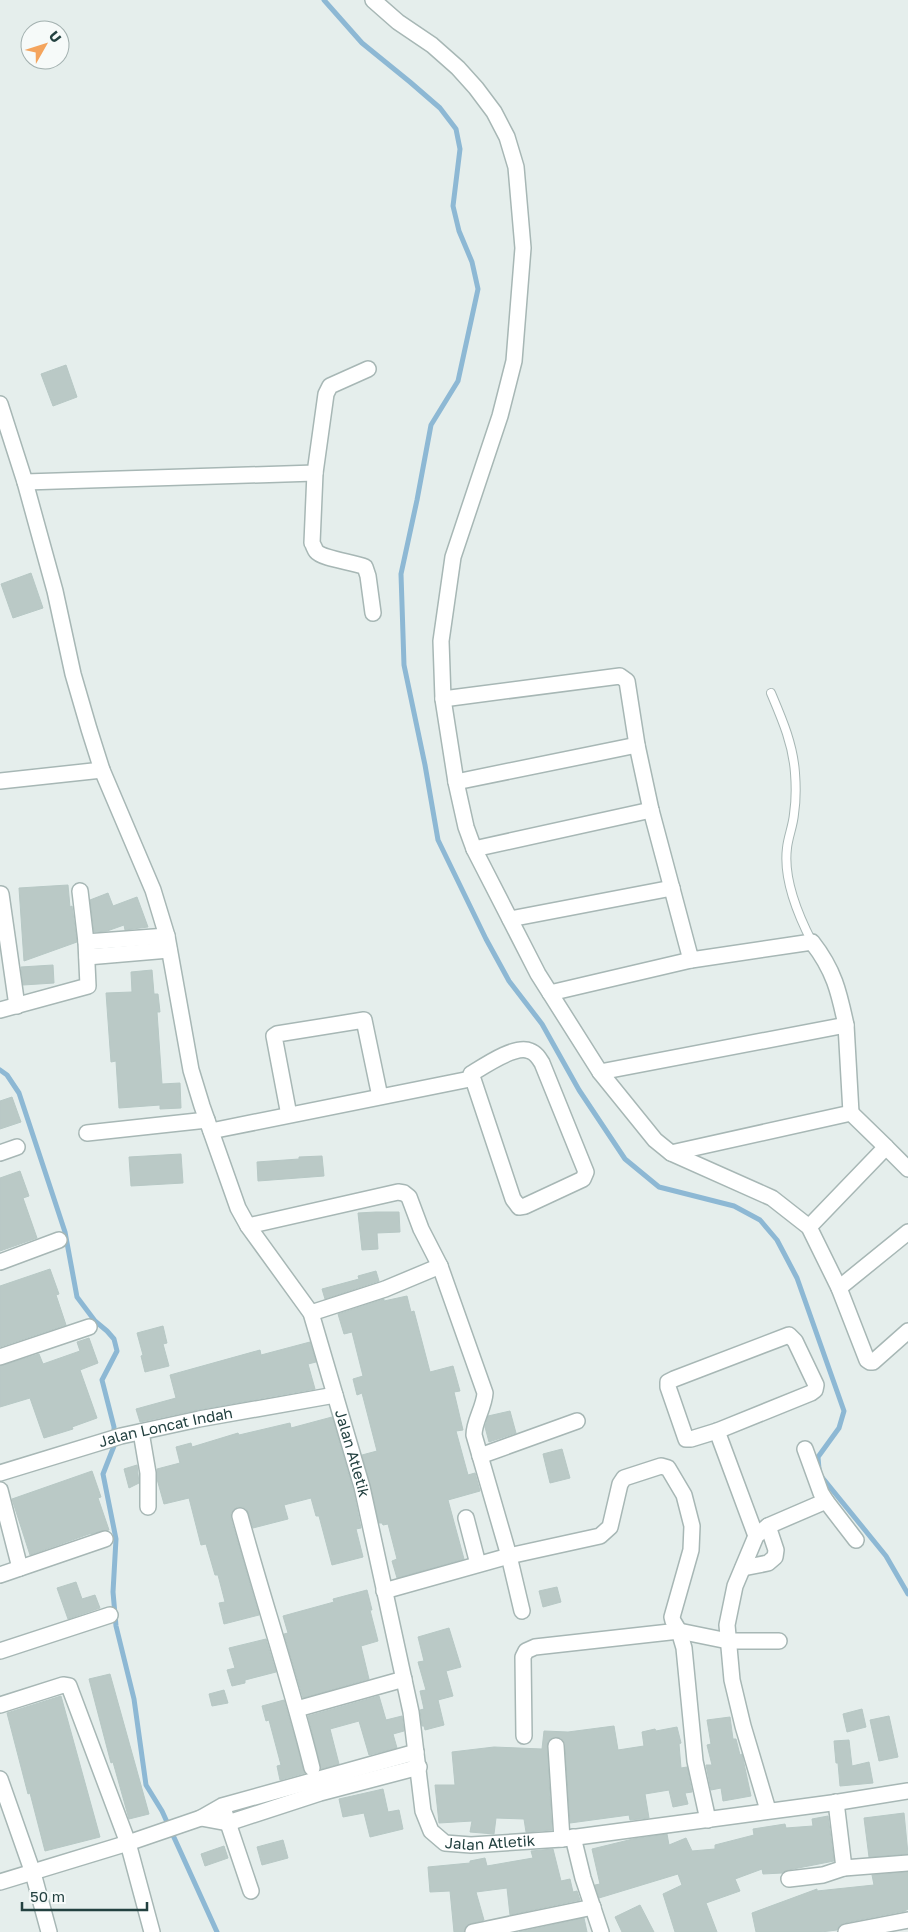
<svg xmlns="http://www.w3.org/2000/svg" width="908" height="1932" font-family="'Golos Text',sans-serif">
	<rect width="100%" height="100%" fill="#e5eeec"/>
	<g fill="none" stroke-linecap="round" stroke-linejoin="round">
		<!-- stream -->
		<g stroke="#8db8d4" stroke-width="5">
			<polyline points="324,0 362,43 410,82 440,108 456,129 460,149 453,206 459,231 472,262 478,289 458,381 431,425 417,500 401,574 404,665 425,765 438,840 486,939 509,981 542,1024 579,1090 625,1159 659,1187 734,1206 760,1220 777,1240 797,1278 844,1411 839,1428 818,1457 819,1469"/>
			<polyline points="0,1070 7,1075 19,1093 65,1232 77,1297 95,1321 107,1331 114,1339 117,1351 102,1380 114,1427 114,1446 103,1474 116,1539 113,1592 116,1626 134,1699 146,1785 162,1811 217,1932"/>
			<polyline points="821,1476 886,1556 908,1594"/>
		</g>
	</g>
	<!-- building -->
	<g fill="#bac9c6" stroke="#b7c8c5">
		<polygon points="66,365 77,397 53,406 41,374"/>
		<polygon points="31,573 43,608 13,618 1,584"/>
		<polygon points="68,885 70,907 72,906 77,942 24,961 19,888"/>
		<polygon points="108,893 113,906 137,897 148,927 125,930 124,925 107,931 94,932 90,900"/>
		<polygon points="53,965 54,983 23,985 21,967"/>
		<polygon points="152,970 154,994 158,994 160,1012 157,1012 162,1084 180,1083 181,1108 160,1109 160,1105 119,1108 116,1061 111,1062 106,993 132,992 131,972"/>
		<polygon points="12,1097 21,1122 0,1129 0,1101"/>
		<polygon points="181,1154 183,1183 131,1186 129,1157"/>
		<polygon points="322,1156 324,1176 258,1181 257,1162 299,1159 299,1157"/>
		<polygon points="20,1171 29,1196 23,1198 37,1238 0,1251 0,1178"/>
		<polygon points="376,1212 399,1212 400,1232 377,1233 378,1249 362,1250 358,1213"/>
		<polygon points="50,1269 59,1294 56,1295 66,1325 0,1347 0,1286"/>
		<polygon points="376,1271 379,1281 325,1299 322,1289 359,1279 358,1276"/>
		<polygon points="407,1296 411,1312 414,1311 430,1372 453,1366 460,1391 454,1392 463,1430 456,1431 468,1475 475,1473 480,1491 448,1500 464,1559 397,1578 392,1561 397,1559 388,1524 383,1525 382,1523 379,1523 362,1455 377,1451 362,1393 357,1395 353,1379 363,1376 352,1332 344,1334 338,1314 384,1299 384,1301"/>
		<polygon points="163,1326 167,1343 163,1344 169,1366 145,1372 141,1356 143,1355 137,1333"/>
		<polygon points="89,1338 98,1363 80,1370 97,1418 72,1427 73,1429 44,1438 30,1398 0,1407 0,1366 39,1354 43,1364 80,1351 77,1342"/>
		<polygon points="310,1342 316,1362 308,1364 315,1389 197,1410 140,1422 136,1409 176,1398 170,1375 260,1350 261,1355"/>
		<polygon points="510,1411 516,1433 489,1442 485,1427 488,1416"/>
		<polygon points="332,1417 353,1489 361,1528 356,1529 363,1557 332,1565 319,1516 316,1516 311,1498 284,1505 288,1519 253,1528 247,1510 243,1507 237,1507 231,1513 231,1519 259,1615 224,1624 219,1603 225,1602 218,1575 215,1575 206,1544 201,1545 189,1498 164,1504 157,1479 157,1469 180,1463 176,1447 191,1443 192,1447 238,1433 239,1435 290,1423 291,1428"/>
		<polygon points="562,1449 570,1478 550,1483 543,1454"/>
		<polygon points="137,1465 139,1483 129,1488 124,1469"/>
		<polygon points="92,1471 101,1497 98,1498 109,1530 89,1534 30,1555 12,1499"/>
		<polygon points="76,1582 82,1599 95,1595 100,1608 68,1619 57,1588"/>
		<polygon points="557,1587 561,1602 543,1607 539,1591"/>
		<polygon points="367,1590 372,1610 370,1610 378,1641 361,1646 369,1679 303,1698 284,1634 288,1633 283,1616 334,1602 333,1599"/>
		<polygon points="449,1628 461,1667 446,1671 453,1696 438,1700 444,1725 425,1730 424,1726 422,1726 420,1710 424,1709 420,1691 426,1690 418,1662 424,1661 418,1637"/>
		<polygon points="266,1639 276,1672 245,1680 245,1683 232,1686 227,1670 235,1668 229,1648"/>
		<polygon points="110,1674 149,1814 129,1819 113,1762 111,1763 89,1679"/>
		<polygon points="224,1690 228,1703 212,1706 209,1694"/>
		<polygon points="61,1696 100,1837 45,1851 30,1793 28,1794 7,1713"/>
		<polygon points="379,1696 386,1720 402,1716 404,1731 393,1734 397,1748 369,1755 359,1721 330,1729 339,1764 321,1769 308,1716"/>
		<polygon points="284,1700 305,1773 280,1780 277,1766 281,1765 269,1720 266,1721 262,1706"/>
		<polygon points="862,1709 866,1727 847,1732 843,1714"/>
		<polygon points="889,1716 898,1757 879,1761 870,1720"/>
		<polygon points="730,1717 733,1739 736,1739 740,1755 742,1754 751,1796 723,1801 721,1788 711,1790 706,1765 712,1765 707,1745 711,1744 707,1720"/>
		<polygon points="614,1726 618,1750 644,1746 642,1732 655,1729 656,1731 677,1727 681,1743 679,1744 681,1768 687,1767 692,1792 685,1793 688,1804 673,1807 669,1790 645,1794 649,1818 630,1820 629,1815 570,1823 565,1745 561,1738 555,1737 548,1741 547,1747 552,1830 526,1832 524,1819 496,1818 494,1834 470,1832 472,1821 439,1823 435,1785 455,1785 452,1752 494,1747 542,1749 544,1731 568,1732"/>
		<polygon points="849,1740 852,1766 869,1762 873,1783 840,1786 838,1763 836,1763 834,1741"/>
		<polygon points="383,1789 388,1812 399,1810 403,1829 370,1837 364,1813 343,1817 339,1799"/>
		<polygon points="904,1813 908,1854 869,1857 864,1818"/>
		<polygon points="828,1816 834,1861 788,1870 782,1873 763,1874 762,1869 735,1879 740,1891 706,1903 717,1932 675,1932 663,1894 682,1885 678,1874 599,1898 595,1885 600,1884 592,1849 633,1839 667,1834 669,1845 686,1838 692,1851 715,1849 715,1845 754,1835 753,1829 785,1824 786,1828 813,1826 812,1819"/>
		<polygon points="283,1840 288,1858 262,1865 257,1847"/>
		<polygon points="224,1846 228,1858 205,1866 201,1854"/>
		<polygon points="553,1849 561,1881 570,1879 573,1892 577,1891 580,1900 510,1915 507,1888 476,1892 484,1920 467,1925 464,1932 454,1932 450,1891 430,1892 428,1867 470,1863 470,1861 485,1858 487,1866 533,1858 531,1851"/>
		<polygon points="908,1872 908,1909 905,1911 844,1923 840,1925 837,1930 821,1932 756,1932 752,1913 817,1889 817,1891 874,1885 872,1875"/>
		<polygon points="640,1905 654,1932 622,1932 615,1917"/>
		<polygon points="584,1918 587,1932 519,1932"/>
	</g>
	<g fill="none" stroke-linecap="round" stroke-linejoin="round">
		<defs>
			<path id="service" d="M 771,693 C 782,719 793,744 795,773 C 796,786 796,801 794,814 C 793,826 788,837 787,848 C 783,879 798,915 812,942"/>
			<g id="minor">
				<polyline points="373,0 398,22 432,45 458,68 476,88 494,112 507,137 516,167 523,248 514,361 500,416 453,557 441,641 443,699 456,782 466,827 474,849 538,974 600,1072 655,1140 671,1153 772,1198 809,1227 839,1288 867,1360 870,1362 873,1362 908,1331"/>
				<path d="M 315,473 L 312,543 C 313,544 315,550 316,551 C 322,559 354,562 365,567 L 368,576 L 373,613"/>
				<polyline points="25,482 315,473 326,394 330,386 368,369"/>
				<path d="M 443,699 L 620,676 L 627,681 L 637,745 L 651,810 L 691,960 L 812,942 C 834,970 839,992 846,1025 L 600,1072"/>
				<polyline points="0,781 102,770"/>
				<polyline points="456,782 637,745"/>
				<polyline points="474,849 651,810"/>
				<polyline points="1,894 17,1006"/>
				<polyline points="510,919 672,888"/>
				<polyline points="86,942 167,936"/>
				<polyline points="87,957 169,950"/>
				<polyline points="550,993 691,960"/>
				<polyline points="0,1010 88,986 86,942 80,891"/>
				<polyline points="288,1110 274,1036 277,1034 364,1020 379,1092"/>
				<path d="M 211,1131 L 470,1079 L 473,1079 L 513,1199 L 519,1207 L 525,1206 L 583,1179 L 586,1172 L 542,1063 C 539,1058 536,1053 530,1051 C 516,1044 484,1066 471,1074 L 473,1079"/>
				<polyline points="87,1133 207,1120"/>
				<polyline points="886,1147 908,1169"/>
				<polyline points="0,1153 17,1147"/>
				<polyline points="671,1153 851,1113 846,1025"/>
				<path d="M 248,1226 L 398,1192 L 404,1193 L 409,1197 L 421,1229 L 440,1266 L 485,1393 C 484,1408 474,1421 474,1435 L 509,1556 L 522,1611"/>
				<polyline points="809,1227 886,1147 851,1113"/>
				<polyline points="0,1262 59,1240"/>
				<polyline points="839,1288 908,1232"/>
				<polyline points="311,1313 385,1289 440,1266"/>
				<polygon points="789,1335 795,1341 816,1385 815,1390 811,1393 717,1431 691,1439 686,1439 668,1387 668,1382 674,1379"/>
				<polyline points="0,1357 89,1327"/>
				<polyline points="717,1431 756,1536"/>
				<polyline points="141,1432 148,1473 148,1507"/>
				<polyline points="480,1456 577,1421"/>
				<polyline points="0,1490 20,1568"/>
				<polyline points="826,1501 856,1540"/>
				<path d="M 240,1516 C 263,1600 291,1683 312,1768"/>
				<polyline points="466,1518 478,1564"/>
				<polyline points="743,1568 768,1563 775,1557 776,1550 768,1526"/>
				<polyline points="0,1575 105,1539"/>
				<polyline points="384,1591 509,1556 600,1536 610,1527 620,1484 624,1478 661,1466 668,1468 684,1495 692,1526 691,1550 672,1617 673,1621 679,1631 684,1648 695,1761 708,1820"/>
				<polyline points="0,1651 110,1615"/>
				<polyline points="0,1705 63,1685 69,1686 128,1843 152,1932"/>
				<polyline points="297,1709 404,1679"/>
				<polyline points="524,1736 523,1657 526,1651 535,1647 679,1631 728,1641 779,1641"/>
				<polyline points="556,1746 562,1839"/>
				<polyline points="0,1779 33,1873 49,1932"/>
				<polyline points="836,1802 844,1868 908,1863"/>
				<polyline points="768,1810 743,1726 732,1680 727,1625 735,1586 756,1536 768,1526 826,1501 821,1493 805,1449"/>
				<polyline points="225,1814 251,1891"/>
				<polyline points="201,1818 228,1823 320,1793 419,1767"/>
				<polyline points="789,1879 823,1875 844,1868"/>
				<polyline points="0,1882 128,1843 201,1818 222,1806 416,1752"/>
				<polyline points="473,1932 593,1907"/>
				<polyline points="846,1932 908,1920"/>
			</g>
			<g id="tertiary">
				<path id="s1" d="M 0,404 L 25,482 L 55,591 L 73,674 L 89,729 L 102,770 L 153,890 L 167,936 L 191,1070 L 202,1106 L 238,1208 L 248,1226 L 311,1313 L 362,1487 L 411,1712 L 423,1811 L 431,1831 L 445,1843 L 471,1845 L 562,1839 L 839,1802 L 908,1791"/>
				<path id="s2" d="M 0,1473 L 121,1436 L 199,1419 L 335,1395"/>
				<polyline points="573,1837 583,1878 601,1932"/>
			</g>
		</defs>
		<!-- service casing -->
		<use href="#service" stroke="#a7b7b5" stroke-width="10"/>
		<!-- minor casing -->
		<use href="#minor" stroke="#a7b7b5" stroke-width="18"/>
		<!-- tertiary casing -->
		<use href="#tertiary" stroke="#a7b7b5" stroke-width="18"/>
		<!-- service -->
		<use href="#service" stroke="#fff" stroke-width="8"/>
		<!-- minor -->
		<use href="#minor" stroke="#fff" stroke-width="15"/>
		<!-- tertiary -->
		<use href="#tertiary" stroke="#fff" stroke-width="15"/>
	</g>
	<g text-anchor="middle" stroke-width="4.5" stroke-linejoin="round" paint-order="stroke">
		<!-- street labels -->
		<g font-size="15" fill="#234140" stroke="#f6faf9">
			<text dy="5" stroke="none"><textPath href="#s2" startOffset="172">Jalan Loncat Indah</textPath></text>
			<text dy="5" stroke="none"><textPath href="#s1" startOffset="1115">Jalan Atletik</textPath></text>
			<text dy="5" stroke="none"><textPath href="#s1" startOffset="1565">Jalan Atletik</textPath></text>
		</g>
	</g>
	<!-- north arrow -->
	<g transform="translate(45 45) rotate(51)"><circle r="24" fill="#f6faf9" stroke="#a2b0af"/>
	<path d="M0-4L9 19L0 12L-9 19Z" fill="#f4a45d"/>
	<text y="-8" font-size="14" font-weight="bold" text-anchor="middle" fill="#234140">U</text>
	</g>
	<!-- scale -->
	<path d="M22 1902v8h125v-8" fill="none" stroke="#234140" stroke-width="2.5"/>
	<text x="30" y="1902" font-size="15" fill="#234140" stroke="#f6faf9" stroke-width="4" paint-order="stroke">50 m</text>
</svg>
